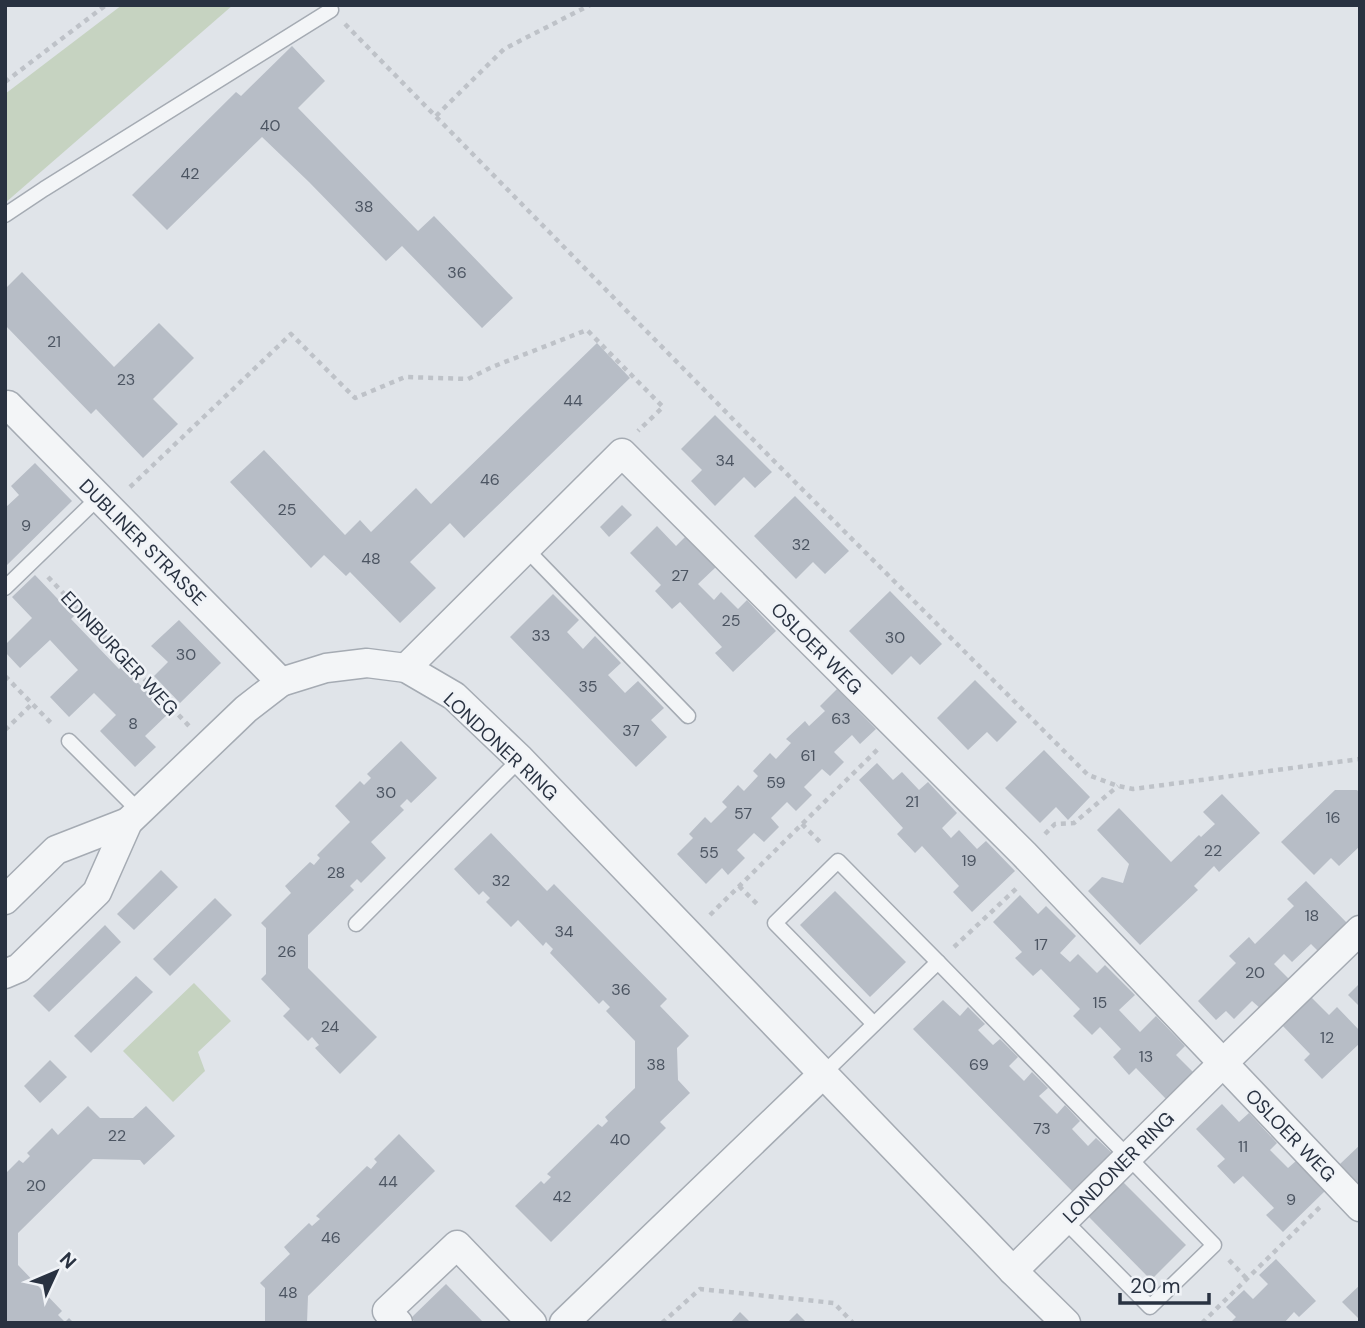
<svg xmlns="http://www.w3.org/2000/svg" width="1365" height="1328" font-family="'DM Sans',sans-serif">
	<rect width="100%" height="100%" fill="#e0e4e9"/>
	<!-- green -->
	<g fill="#c6d3c1">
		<polygon points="122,5 233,5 5,203 5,94"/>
		<polygon points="194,983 231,1021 198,1052 205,1071 173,1102 123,1051"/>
	</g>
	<!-- building -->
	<g fill="#b7bdc6">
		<polygon points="292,46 325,81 298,108 418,231 434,216 513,298 482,328 402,246 386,261 309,182 262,137 167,230 132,195 236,92 241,96"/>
		<polygon points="22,272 114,367 159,323 194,358 153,399 178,424 143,458 96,409 91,414 5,325 5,289"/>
		<polygon points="597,343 630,378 464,538 450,523 410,562 436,588 400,623 350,572 346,576 324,555 311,568 230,482 264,450 345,535 360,520 371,532 416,488 431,504"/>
		<polygon points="715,415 772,472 755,488 744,477 715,506 691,481 702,470 681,449"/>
		<polygon points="35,463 72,501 5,567 5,508 19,495 11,486"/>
		<polygon points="795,496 849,551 825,574 813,562 796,579 754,536"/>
		<polygon points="622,505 632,515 609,537 600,527"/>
		<polygon points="657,526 676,546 686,536 716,567 698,584 714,600 721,592 738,609 747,600 776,631 733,672 715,653 722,647 680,602 672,609 655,591 661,585 630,553"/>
		<polygon points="35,575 74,616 71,619 119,669 122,666 168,714 145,736 156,747 135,767 100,731 116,715 94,693 69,717 50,697 78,670 50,640 20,668 5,652 5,645 32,618 12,597"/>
		<polygon points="890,591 942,644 920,665 911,656 892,675 849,631"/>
		<polygon points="553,594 579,620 567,632 583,649 595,636 621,663 608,675 625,693 638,681 664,708 651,720 667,737 636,767 510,637"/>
		<polygon points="179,620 221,663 180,703 154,676 168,662 151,646"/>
		<polygon points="975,680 1017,722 997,742 987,732 968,750 937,718"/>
		<polygon points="837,689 876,729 860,744 852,735 834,752 844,762 830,776 822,769 804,787 812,795 796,811 787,802 771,818 779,827 764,842 754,833 737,850 745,858 728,875 722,868 706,884 677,854 693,838 689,834 705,817 711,823 727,807 722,802 738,785 744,791 758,776 753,771 770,753 776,759 791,743 786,739 805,721 809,726 825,711 820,706"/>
		<polygon points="401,741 437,778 411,803 407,799 400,806 404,810 371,842 386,858 361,883 357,879 350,886 354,890 308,935 308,968 377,1037 340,1074 315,1048 319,1045 312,1037 308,1041 283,1016 290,1009 261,979 266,974 266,928 261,923 291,893 285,886 310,862 314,865 320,858 317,855 350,822 335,806 360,781 364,785 371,778 367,774"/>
		<polygon points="1044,750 1090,797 1068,820 1056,807 1040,823 1005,788"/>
		<polygon points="877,763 893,780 902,772 919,790 928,782 957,813 942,828 951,838 959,830 977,849 986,841 1015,871 972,912 953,892 959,886 922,846 915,853 897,834 903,828 859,780"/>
		<polygon points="1335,790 1357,790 1360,793 1360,846 1339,866 1331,858 1314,875 1281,842"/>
		<polygon points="1222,794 1260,833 1219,872 1214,866 1194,886 1198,890 1140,945 1088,891 1102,877 1123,883 1129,864 1097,830 1119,808 1171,862 1199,835 1201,837 1215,824 1203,812"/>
		<polygon points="491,833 547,891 554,884 667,999 660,1006 689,1036 677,1048 678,1080 690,1093 660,1122 666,1128 551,1242 515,1206 541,1181 544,1184 551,1177 547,1174 598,1124 602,1127 608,1121 605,1117 635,1088 635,1041 606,1011 610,1007 603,1000 599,1004 550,953 553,949 546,942 543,946 518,920 511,927 486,902 490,898 483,891 479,895 454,869"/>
		<polygon points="161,870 178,887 134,930 117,914"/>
		<polygon points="1306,881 1347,923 1318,951 1311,944 1292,962 1284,954 1274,964 1290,980 1261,1009 1252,1001 1234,1019 1226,1011 1216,1020 1198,1001 1236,963 1229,956 1249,937 1255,944 1294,906 1287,899"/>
		<polygon points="835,891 906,962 870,997 800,925"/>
		<polygon points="1020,895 1038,914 1046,906 1076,936 1060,953 1070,962 1078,954 1097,973 1105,965 1135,995 1119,1010 1140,1032 1156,1016 1185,1046 1176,1055 1193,1072 1166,1099 1136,1068 1129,1075 1113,1057 1121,1049 1100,1027 1092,1035 1073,1016 1080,1009 1041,969 1033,976 1015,958 1022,952 993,922"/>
		<polygon points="215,898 232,915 170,976 153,959"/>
		<polygon points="105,925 121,942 49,1012 33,996"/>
		<polygon points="136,976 153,992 91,1053 74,1036"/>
		<polygon points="1360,983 1360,1007 1348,995"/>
		<polygon points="1310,996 1329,1015 1337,1007 1360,1031 1360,1043 1322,1079 1304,1060 1310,1054 1281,1024"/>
		<polygon points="943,1000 960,1016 968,1007 985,1024 978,1030 993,1045 1000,1039 1018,1057 1009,1066 1024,1081 1032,1072 1048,1088 1039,1096 1057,1114 1065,1105 1080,1121 1072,1129 1088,1146 1096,1138 1113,1154 1074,1193 913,1029"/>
		<polygon points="50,1060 67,1077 40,1103 24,1086"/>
		<polygon points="1222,1104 1239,1122 1249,1113 1277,1143 1270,1150 1288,1168 1296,1161 1325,1191 1283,1232 1266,1215 1274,1208 1243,1176 1234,1184 1217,1166 1225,1159 1196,1129"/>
		<polygon points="88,1106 100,1118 133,1118 146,1106 175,1136 144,1165 140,1160 93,1159 18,1233 18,1265 62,1311 58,1315 65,1322 69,1318 74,1323 5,1323 5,1174 19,1160 23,1163 30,1156 27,1153 52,1128 58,1135"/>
		<polygon points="399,1134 435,1171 308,1296 307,1323 265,1323 265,1288 260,1283 290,1254 284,1247 309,1223 312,1226 320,1219 316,1216 367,1166 371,1169 377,1162 374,1159"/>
		<polygon points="1360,1145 1360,1185 1340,1164"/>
		<polygon points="1123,1182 1186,1245 1151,1280 1088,1216"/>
		<polygon points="1276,1259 1316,1301 1299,1317 1294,1312 1284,1323 1230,1323 1236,1317 1226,1307 1244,1290 1253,1299 1268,1284 1259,1275"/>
		<polygon points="446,1284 484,1323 416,1323 411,1318"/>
		<polygon points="1360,1285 1360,1320 1342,1302"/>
		<polygon points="740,1312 751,1323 730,1323"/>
		<polygon points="797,1313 807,1323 787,1323"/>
	</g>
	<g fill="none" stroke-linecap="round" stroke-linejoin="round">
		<defs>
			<g id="service">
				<polyline points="5,215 44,189 331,10"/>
				<polyline points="526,549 688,716"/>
				<polyline points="5,588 99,497"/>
				<polyline points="69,741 139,811"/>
				<polyline points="356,924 520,759"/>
				<polyline points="874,1024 775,923 838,861 938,962"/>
				<polyline points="823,1074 938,962 1214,1245 1150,1307 1064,1220"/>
			</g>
			<g id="minor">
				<polyline points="5,409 8,405 281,682"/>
				<polyline points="406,668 622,453 1024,854 1360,1207"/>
				<polyline points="5,900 56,850 128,822"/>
				<polyline points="5,974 19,968 97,892 128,822 246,709 281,682 326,668 367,663 406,668 454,696 520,759 1013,1271 1066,1323"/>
				<polyline points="1013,1271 1222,1064 1360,930"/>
				<polyline points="398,1323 387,1311 457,1245 532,1323"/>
				<polyline points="564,1323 823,1074"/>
			</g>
		</defs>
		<!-- service casing -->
		<use href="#service" stroke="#a5abb3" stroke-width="17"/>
		<!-- minor casing -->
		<use href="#minor" stroke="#a5abb3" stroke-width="31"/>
		<!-- path -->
		<g stroke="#bec2c8" stroke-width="4.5" stroke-dasharray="5 5" stroke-linecap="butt">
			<polyline points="345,24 776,463 1088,775 1118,786 1133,789 1360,759"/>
			<polyline points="5,82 106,5"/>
			<polyline points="436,116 504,49 590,5"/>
			<polyline points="130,487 291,334 355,398 405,377 468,379 492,367 587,330 663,407 638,431"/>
			<polyline points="48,577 189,726"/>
			<polyline points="5,676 54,726"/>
			<polyline points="5,730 32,704"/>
			<polyline points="802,824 823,845"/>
			<polyline points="1045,834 1055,824 1074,823 1118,786"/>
			<polyline points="739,886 760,907"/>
			<polyline points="710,915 878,749"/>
			<polyline points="954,947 1019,886"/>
			<polyline points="1229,1260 1247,1279"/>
			<polyline points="662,1323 700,1289 834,1303 853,1323"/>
			<polyline points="1202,1323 1320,1207"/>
		</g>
		<!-- service -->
		<use href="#service" stroke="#f3f5f7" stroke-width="14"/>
		<!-- minor -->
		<use href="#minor" stroke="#f3f5f7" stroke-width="28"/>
	</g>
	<g text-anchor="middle" stroke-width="5" stroke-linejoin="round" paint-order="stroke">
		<!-- number labels -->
		<g font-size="16" fill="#4c5562">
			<text x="270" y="131">40</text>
			<text x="190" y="179">42</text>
			<text x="364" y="212">38</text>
			<text x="457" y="278">36</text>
			<text x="54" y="347">21</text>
			<text x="126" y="385">23</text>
			<text x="573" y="406">44</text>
			<text x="725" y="466">34</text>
			<text x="490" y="485">46</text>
			<text x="287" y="515">25</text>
			<text x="26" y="531">9</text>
			<text x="801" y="550">32</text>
			<text x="371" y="564">48</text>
			<text x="680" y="581">27</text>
			<text x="731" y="626">25</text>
			<text x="541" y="641">33</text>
			<text x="895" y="643">30</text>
			<text x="186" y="660">30</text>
			<text x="588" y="692">35</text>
			<text x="841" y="724">63</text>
			<text x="133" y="729">8</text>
			<text x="631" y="736">37</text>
			<text x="808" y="761">61</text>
			<text x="776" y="788">59</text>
			<text x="386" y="798">30</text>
			<text x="912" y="807">21</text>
			<text x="743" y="819">57</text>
			<text x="1333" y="823">16</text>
			<text x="1213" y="856">22</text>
			<text x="709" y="858">55</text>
			<text x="969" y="866">19</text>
			<text x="336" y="878">28</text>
			<text x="501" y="886">32</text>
			<text x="1312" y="921">18</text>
			<text x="564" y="937">34</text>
			<text x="1041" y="950">17</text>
			<text x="287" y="957">26</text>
			<text x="1255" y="978">20</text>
			<text x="621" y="995">36</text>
			<text x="1100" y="1008">15</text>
			<text x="330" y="1032">24</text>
			<text x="1327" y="1043">12</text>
			<text x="1146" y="1062">13</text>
			<text x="656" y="1070">38</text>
			<text x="979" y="1070">69</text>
			<text x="1042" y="1134">73</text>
			<text x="117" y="1141">22</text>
			<text x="620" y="1145">40</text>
			<text x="1243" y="1152">11</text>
			<text x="388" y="1187">44</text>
			<text x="36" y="1191">20</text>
			<text x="562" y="1202">42</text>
			<text x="1291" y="1205">9</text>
			<text x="331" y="1243">46</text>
			<text x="288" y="1298">48</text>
		</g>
		<!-- street labels -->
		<g font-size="19" fill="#293241" stroke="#f0f3f7">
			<text transform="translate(143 542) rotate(45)" y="7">DUBLINER STRASSE</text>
			<text transform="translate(817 648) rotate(45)" y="7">OSLOER WEG</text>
			<text transform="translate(120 653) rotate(47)" y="7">EDINBURGER WEG</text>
			<text transform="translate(501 746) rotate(43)" y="7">LONDONER RING</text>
			<text transform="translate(1291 1135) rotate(46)" y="7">OSLOER WEG</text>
			<text transform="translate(1118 1167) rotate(-45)" y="7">LONDONER RING</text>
		</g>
	</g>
	<!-- border -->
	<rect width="1365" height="1328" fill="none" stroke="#293241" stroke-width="14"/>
	<!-- north arrow -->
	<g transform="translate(56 1272) rotate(46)" stroke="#f0f3f7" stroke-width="5" paint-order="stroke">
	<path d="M0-5L12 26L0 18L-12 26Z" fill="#293241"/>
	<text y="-10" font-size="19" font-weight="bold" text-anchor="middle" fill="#293241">N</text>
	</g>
	<!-- scale -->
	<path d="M1120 1293v10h89v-10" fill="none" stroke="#293241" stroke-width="3.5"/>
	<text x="1130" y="1293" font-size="21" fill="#293241" stroke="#f0f3f7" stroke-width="5" paint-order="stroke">20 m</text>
</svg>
